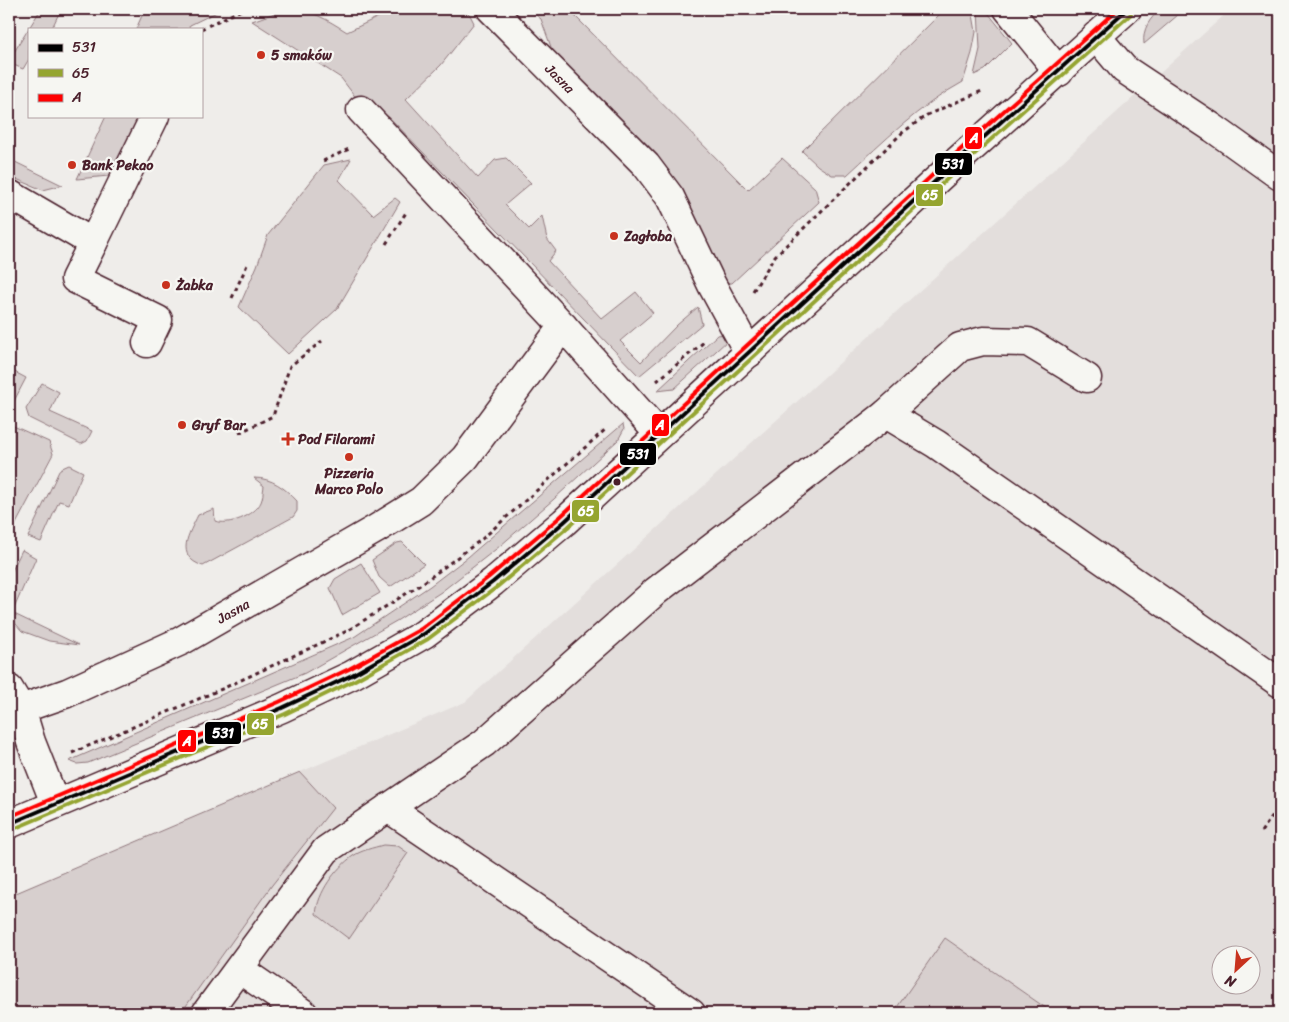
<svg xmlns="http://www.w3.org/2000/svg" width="1289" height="1022" font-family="Sriracha,sans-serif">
	<rect width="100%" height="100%" fill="#efedea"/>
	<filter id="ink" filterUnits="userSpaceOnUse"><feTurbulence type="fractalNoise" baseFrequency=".02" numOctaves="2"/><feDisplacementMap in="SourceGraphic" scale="10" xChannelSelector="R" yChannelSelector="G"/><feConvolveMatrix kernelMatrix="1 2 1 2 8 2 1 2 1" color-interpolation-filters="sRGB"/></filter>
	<g filter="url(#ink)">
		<!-- built -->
		<path fill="#e3dedc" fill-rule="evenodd" d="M 1231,9 L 1280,9 L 1280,1013 L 9,1013 L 9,896 L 465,702 ZM 1222,954 L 1252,954 L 1252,984 L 1222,984 Z"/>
		<!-- green -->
		<g fill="#d7cfce" stroke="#90777c">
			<polygon points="41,9 61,9 52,28 29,29 29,59 23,69 9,63 9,60"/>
			<polygon points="145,9 223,9 190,25 188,29 136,29"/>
			<path d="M 286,9 C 311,9 326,19 347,32 L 395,9 L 464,9 L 470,15 L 474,23 L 441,65 L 406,99 L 478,178 L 495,160 L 506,158 L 531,183 L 505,205 L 529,229 L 542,216 L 547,239 L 556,251 L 548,261 L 602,319 L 636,292 L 653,313 L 620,341 L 641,362 L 677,325 L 698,307 L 702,324 L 639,376 L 389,117 L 360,103 L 341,78 L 252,21 Z"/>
			<polygon points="529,9 568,9 748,190 782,158 815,188 819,202 732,283 729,283 725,281 556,61 541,19"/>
			<path d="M 945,9 L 972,9 L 976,32 L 972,53 L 963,82 C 919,106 884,141 847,175 L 832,175 L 818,166 L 802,151 Z"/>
			<polygon points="978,9 985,9 1012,43 985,70 974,75 980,49"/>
			<path d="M 1161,9 L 1185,9 L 1144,44 C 1142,29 1150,18 1161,9 Z"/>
			<polygon points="106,116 147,116 119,175 77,179"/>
			<polygon points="9,159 62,185 63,185 43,190 9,176"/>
			<polygon points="351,159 339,180 373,215 395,198 400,202 337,309 288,354 239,307 257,266 268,235 324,165"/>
			<polygon points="727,334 727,341 674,389 657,391 717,335"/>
			<polygon points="9,369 26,378 14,401 9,402"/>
			<polygon points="42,383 59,392 50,412 92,431 87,441 81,444 29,418 26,409"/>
			<polygon points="9,424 49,442 53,454 9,537"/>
			<polygon points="623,424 624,429 618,440 554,499 500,546 441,592 398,620 305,673 88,763 77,764 69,761 354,637 430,586 468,557"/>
			<polygon points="69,465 83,472 69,504 59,501 41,542 28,537 60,469"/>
			<path d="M 254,478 C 272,478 285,488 297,501 L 297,511 L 293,517 L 203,566 C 174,556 189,534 198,515 L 214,509 L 215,521 C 228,526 255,516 261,502 C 263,498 263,491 264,486 Z"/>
			<polygon points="402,542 424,564 390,587 379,577 372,560 397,543"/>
			<polygon points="22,550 36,558 12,613 79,645 49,641 22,631 9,616 9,577"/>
			<polygon points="361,563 380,593 342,615 330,588 335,579"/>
			<polygon points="300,772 333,808 272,885 181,1013 9,1013 9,896"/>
			<path d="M 383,845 L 398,846 L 408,853 L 349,939 L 316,914 C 318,892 335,869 353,856 C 362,850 373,848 383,845 Z"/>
			<polygon points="945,938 1053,1013 893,1013"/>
		</g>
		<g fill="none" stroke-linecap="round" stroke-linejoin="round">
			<defs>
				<g id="minor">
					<path id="s1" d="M 491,9 L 646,165 L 670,197 L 712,285 L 749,353"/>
					<polyline points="1008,9 1059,72"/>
					<polyline points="1096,36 1124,69 1213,128 1280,176"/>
					<polyline points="361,110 563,326 659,434"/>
					<polyline points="9,194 93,243 155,116"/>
					<polyline points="93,243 75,279 158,320 147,343"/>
					<polyline points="886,414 936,444 1280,683"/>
					<polyline points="9,689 21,709 31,742 55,803"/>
					<path id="s2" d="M 21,709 L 67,693 L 181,641 L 376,529 L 421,501 L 465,458 L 563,326"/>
					<polyline points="388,808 691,1013"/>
					<polyline points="9,824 282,708 352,675 424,634 493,582 564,522 954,164 1127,9"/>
					<polyline points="239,969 303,1013"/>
					<polyline points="206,1013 326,850 484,743 656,591 886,414 960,347 983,341 1028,342 1087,378"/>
				</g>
			</defs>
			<!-- minor casing -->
			<use href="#minor" stroke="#4a1f2b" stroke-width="31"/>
			<!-- path -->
			<g stroke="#4a1f2b" stroke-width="3" stroke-dasharray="4 4" stroke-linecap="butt">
				<polyline points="201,29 243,9"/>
				<polyline points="323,161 349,149"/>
				<polyline points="386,244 407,211"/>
				<polyline points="753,291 775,256 902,133 927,115 982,91"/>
				<polyline points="232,298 247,265"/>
				<polyline points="657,381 704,342"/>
				<polyline points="239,433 273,416 290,366 322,341"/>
				<polyline points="72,753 224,688 347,631 420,585 482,539 607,428"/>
				<polyline points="1261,832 1280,805"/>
			</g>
			<!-- minor -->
			<use href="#minor" stroke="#f6f6f2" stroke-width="28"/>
			<defs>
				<polyline id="bus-1" points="9,824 282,708 352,675 424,634 493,582 564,522 954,164 1127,9"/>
				<polyline id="bus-2" points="11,830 285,714 355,680 428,639 497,587 568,527 958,169 1131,14"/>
				<polyline id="bus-3" points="9,817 279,702 349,669 421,629 489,577 560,517 950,159 1118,9"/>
			</defs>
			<!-- bus-1 casing -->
			<use href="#bus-1" stroke="#f6f6f2" stroke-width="8"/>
			<!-- bus-2 casing -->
			<use href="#bus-2" stroke="#f6f6f2" stroke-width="8"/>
			<!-- bus-3 casing -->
			<use href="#bus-3" stroke="#f6f6f2" stroke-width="8"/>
			<!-- bus-1 -->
			<use href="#bus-1" stroke="#000" stroke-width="4"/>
			<!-- bus-2 -->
			<use href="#bus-2" stroke="#95a530" stroke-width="4"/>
			<!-- bus-3 -->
			<use href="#bus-3" stroke="#f00" stroke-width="4"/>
		</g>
	</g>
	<!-- markers -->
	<g fill="#c8321e" stroke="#f6f6f2" stroke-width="2">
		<circle cx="261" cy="55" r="5"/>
		<circle cx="72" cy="165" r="5"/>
		<circle cx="614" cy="236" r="5"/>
		<circle cx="166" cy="285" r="5"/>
		<circle cx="182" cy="425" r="5"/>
		<path d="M285.5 431.5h5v5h5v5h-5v5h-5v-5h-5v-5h5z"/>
		<circle cx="349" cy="457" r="5"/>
	</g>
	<circle fill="#4a1f2b" stroke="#f6f6f2" stroke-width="2" cx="617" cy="482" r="4.5"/>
	<g text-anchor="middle" stroke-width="4.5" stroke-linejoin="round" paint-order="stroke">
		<!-- poi labels -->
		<g font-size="14" font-weight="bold" fill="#4a1f2b" stroke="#f6f6f2" text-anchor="start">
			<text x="271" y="60">5 smaków</text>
			<text x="82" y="170">Bank Pekao</text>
			<text x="624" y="241">Zagłoba</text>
			<text x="176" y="290">Żabka</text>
			<text x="192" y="430">Gryf Bar</text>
			<text x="298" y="444">Pod Filarami</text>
			<text x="349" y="478" text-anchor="middle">Pizzeria<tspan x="349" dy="16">Marco Polo</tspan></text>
		</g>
		<!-- street labels -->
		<g font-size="14" fill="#4a1f2b" stroke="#f6f6f2">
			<text dy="5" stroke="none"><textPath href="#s1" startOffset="98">Jasna</textPath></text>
			<text dy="5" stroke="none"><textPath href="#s2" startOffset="234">Jasna</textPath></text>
		</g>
	</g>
	<g stroke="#f6f6f2" stroke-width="2">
		<rect x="964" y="126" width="19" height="24" rx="5" fill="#f00"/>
		<rect x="934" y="152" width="39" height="24" rx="5" fill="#000"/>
		<rect x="915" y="183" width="29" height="24" rx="5" fill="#95a530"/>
		<rect x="651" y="413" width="19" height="24" rx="5" fill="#f00"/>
		<rect x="619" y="442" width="38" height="24" rx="5" fill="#000"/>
		<rect x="571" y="499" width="29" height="24" rx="5" fill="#95a530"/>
		<rect x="246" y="712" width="29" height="24" rx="5" fill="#95a530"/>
		<rect x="204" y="721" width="38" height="24" rx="5" fill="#000"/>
		<rect x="177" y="729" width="20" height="24" rx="5" fill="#f00"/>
	</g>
	<g font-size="14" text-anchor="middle" font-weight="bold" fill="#fff">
		<text x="974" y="143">A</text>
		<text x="953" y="169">531</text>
		<text x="930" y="200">65</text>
		<text x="660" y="430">A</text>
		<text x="638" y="459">531</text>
		<text x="586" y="516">65</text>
		<text x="260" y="729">65</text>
		<text x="223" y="738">531</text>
		<text x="187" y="746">A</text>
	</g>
	<!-- margin -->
	<rect width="1289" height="1022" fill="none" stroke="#f6f6f2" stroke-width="30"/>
	<rect x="15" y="15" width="1259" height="992" fill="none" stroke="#4a1f2b" stroke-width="2" filter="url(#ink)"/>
	<!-- legend -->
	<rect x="28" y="28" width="175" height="90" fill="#f6f6f2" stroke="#b1a0a2"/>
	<rect x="38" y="44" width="25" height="8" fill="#000000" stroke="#b1a0a2"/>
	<text x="72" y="52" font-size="15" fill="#4a1f2b">531</text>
	<rect x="38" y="69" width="25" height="8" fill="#95a530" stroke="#b1a0a2"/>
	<text x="72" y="78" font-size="15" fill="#4a1f2b">65</text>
	<rect x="38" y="94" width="25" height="8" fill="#ff0000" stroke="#b1a0a2"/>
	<text x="72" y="102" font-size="15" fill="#4a1f2b">A</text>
	<!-- north arrow -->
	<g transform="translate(1236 970) rotate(206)"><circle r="24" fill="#f6f6f2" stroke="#b1a0a2"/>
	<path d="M0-4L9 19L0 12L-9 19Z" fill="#c8321e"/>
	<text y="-8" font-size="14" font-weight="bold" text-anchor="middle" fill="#4a1f2b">N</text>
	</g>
</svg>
